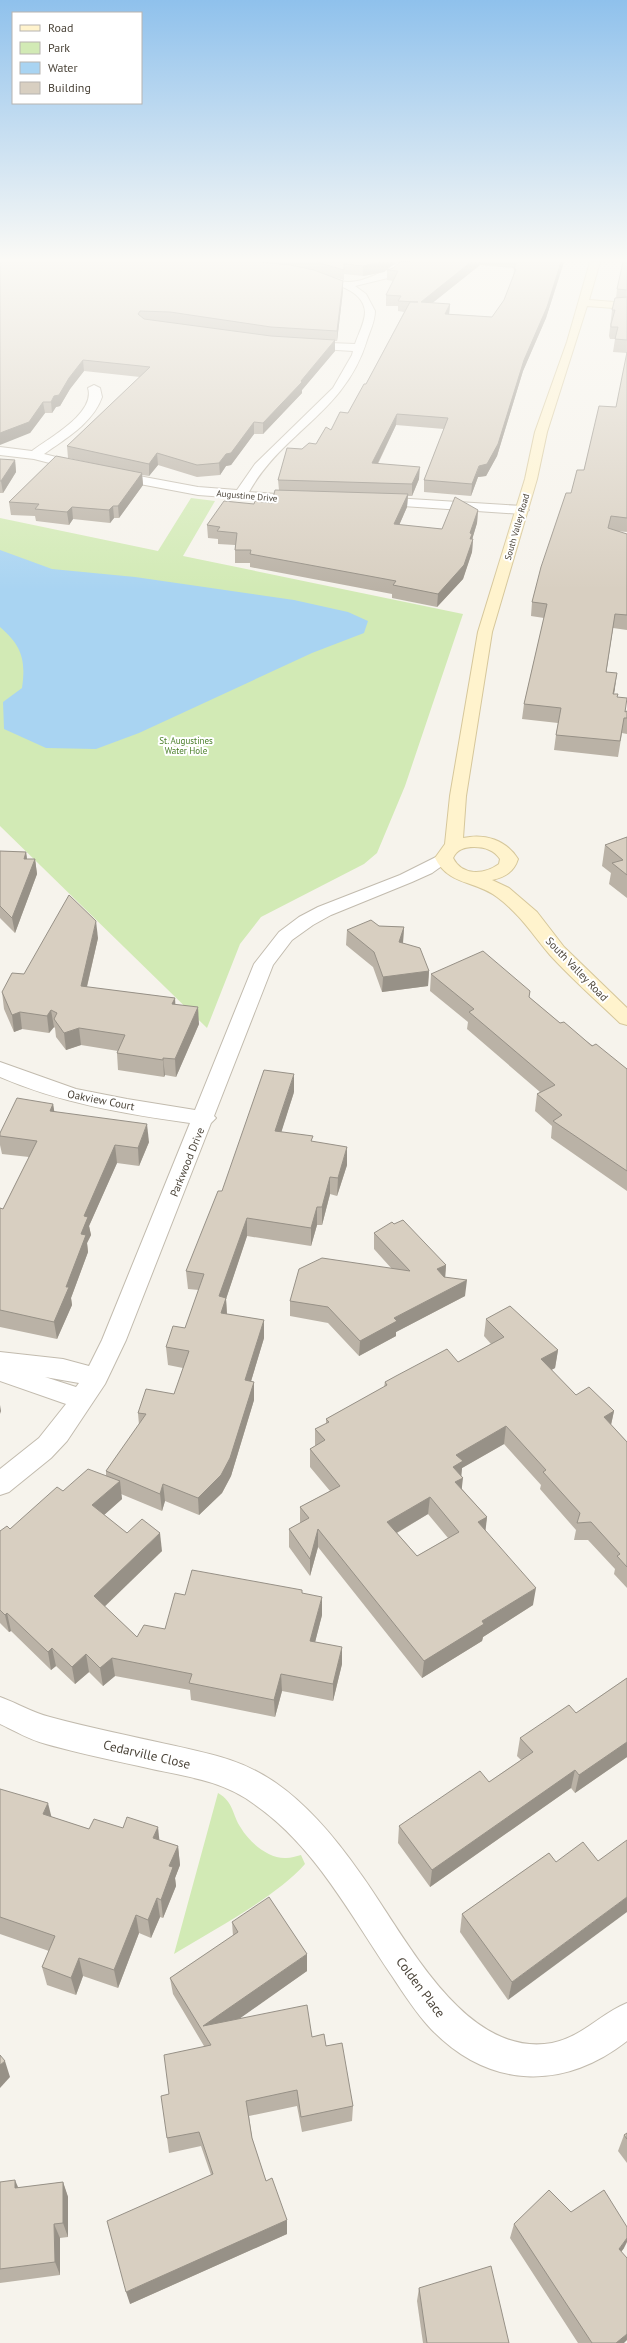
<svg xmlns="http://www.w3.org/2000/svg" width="627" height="2343" font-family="'PT Sans',sans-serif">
	<rect width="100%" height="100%" fill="#f6f3ec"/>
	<!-- green -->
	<g fill="#d2eab5">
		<polygon points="191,498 215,501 183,556 463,614 405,786 377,853 364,864 261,917 240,944 207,1028 0,826 0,518 158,551"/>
		<path d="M 218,1793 C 234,1802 232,1815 241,1828 C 249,1842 269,1859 286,1858 C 291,1858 296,1856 301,1855 L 305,1864 C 275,1898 214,1929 174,1954 Z"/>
	</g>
	<!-- water -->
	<path fill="#a9d4f2" d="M 0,550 L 52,569 L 135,577 L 294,600 L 348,612 L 368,621 L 364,633 L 312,653 L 139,733 L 96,749 L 46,748 L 4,729 L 3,702 L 22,688 C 26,660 22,646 0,627 Z"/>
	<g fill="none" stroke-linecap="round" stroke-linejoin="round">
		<defs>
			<g id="street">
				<path d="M 398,262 L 410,262 L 392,277 L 355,286 L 366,294 L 375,311 C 375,321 370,331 367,340 C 345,413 283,431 249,492 L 302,496 L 309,500 L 307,503 L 198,495 L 108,478 L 106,475 L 112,471 L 198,487 L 237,490 L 255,464 L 333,388 L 352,355 L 353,351 L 305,348 L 300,345 L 305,342 L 355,344 C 358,335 365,322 365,312 C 364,288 328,282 310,278 L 310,274 C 323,271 335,281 347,282 C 361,283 387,271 398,262 Z"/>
				<path d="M 94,385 L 100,388 L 102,397 C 93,423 65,439 44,454 L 85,464 L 87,467 L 85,470 L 81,471 L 34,459 L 0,455 L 0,447 L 32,451 C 49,438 96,413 88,388 Z"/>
				<polygon points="378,497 522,506 529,510 522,514 373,504 371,501 373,498"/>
				<path d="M 444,853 L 450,854 L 453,858 L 432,873 L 412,882 L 331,915 L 313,925 L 292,940 L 273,965 L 214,1116 L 216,1118 L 211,1123 L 126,1340 L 105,1384 L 67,1441 L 51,1458 L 9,1492 L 0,1495 L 0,1469 L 39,1438 L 66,1404 L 0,1381 L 0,1352 L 63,1359 L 89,1366 L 102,1340 L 190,1123 C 125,1114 60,1103 0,1077 L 0,1062 L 76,1089 L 127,1099 L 195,1110 L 254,964 L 279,932 L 299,917 L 318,907 L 400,875 ZM 45,1377 L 79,1383 L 76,1387 Z"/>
				<path d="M 0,1697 C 17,1703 33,1713 50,1717 C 90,1728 131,1736 171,1745 C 211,1754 241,1759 276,1783 C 309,1806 337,1840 360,1873 C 404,1933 463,2059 552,2043 C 582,2037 600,2014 627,2003 L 627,2041 C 563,2091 489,2089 431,2029 C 416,2013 404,1994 392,1976 C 351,1916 315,1846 254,1804 C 223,1781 189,1777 152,1769 C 117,1761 81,1754 46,1744 C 30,1740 15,1731 0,1724 Z"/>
			</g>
			<path id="secondary" d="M 590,262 L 600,262 L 589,300 L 627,303 L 627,309 L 587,306 L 547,432 L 537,479 L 492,632 L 466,796 L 463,838 C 485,833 506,840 518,859 C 514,872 505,877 492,880 L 509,888 L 537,912 L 564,947 L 627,1008 L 627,1025 L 620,1023 C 597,1001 572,979 550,955 C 533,935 519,913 497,897 C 475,880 449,886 435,858 L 445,844 L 450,796 L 478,632 L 525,479 L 535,432 L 567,342 ZM 474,847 C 485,847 494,850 500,859 L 499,864 C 484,875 462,876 453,858 C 457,849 465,847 474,847 Z"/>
		</defs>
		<!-- street casing -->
		<use href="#street" stroke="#c2bbae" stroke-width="2"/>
		<!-- secondary casing -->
		<use href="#secondary" stroke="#d6c79b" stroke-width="2"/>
		<!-- street -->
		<use href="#street" fill="#fff" fill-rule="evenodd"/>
		<!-- secondary -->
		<use href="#secondary" fill="#fff3cd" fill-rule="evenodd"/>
	</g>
	<!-- wall -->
	<g fill="#bab2a6" fill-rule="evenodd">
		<polygon points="0,262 396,262 384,272 363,276 344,274 344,280 334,277 343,281 343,291 337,341 335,341 335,351 302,390 302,393 263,434 254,434 231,465 226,466 220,475 197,477 158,465 149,476 142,475 143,485 119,518 114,518 110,523 73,519 69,525 36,521 35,516 11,515 9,502 91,463 68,458 67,446 140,377 84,371 70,389 60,406 56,407 52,413 45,413 30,433"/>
		<path d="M 400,262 L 564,262 L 546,318 L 523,371 L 497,456 L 486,476 L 478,477 L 471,496 L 424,492 L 424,480 L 444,429 L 396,425 L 378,464 L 419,479 L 412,496 L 408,496 L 407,507 L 399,525 L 442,529 L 478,510 L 477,523 L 472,539 L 473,539 L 472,552 L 463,579 L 437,607 L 392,598 L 392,594 L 250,567 L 250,563 L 235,563 L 235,545 L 218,544 L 218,539 L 208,538 L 207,525 L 254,504 L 272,503 L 279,490 L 278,480 L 302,449 L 316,444 L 348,413 L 366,384 L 404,312 L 398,311 L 398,306 L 386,306 L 386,295 L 393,281 L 387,280 L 387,270 L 393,268 ZM 480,265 L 514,268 L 513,279 L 504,300 L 492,317 L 449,314 L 450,304 L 432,303 Z"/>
		<polygon points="627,262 627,532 616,531 627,534 627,630 613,628 606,672 615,688 614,694 617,697 625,712 627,711 627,734 622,733 618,757 554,750 556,735 558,723 522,719 524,704 544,618 531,616 532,602 571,493 584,470 616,407 627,353 613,352 615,339 610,339 609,336 612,310 616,298 617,289"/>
		<polygon points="0,459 15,460 16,472 3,493 0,493"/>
		<polygon points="627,837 627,898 609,884 611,873 602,866 605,845"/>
		<polygon points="0,851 26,852 27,859 35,859 37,874 15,933 0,918"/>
		<polygon points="379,926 404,927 403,943 429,971 428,986 382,992 373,967 346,945 347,930"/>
		<polygon points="98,938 87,987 175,998 175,1004 199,1024 176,1077 165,1075 164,1077 118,1070 117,1053 118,1051 81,1045 66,1050 56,1037 55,1028 54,1027 49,1033 22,1029 14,1032 4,1009 2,992 24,974"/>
		<polygon points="431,974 530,991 529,997 560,1023 627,1069 627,1191 551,1138 552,1126 535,1111 537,1094 540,1092 467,1029 468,1022 430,991"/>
		<polygon points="294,1092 281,1132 313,1142 347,1165 337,1196 330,1194 322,1225 317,1225 311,1246 247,1236 226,1299 227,1314 264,1320 264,1338 251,1381 254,1400 231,1476 222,1493 199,1515 165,1501 162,1511 121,1494 122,1499 104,1515 127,1533 162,1551 104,1606 137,1637 165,1629 185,1595 302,1594 322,1615 315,1642 342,1664 333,1701 282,1691 275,1717 191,1700 190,1690 115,1676 103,1686 89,1672 75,1684 56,1666 51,1670 11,1631 9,1632 0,1623 0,1531 10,1529 63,1491 106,1476 106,1471 139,1425 138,1413 174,1394 183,1368 168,1365 166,1347 185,1328 199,1290 188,1289 186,1271 222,1191"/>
		<polygon points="53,1104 54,1111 149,1142 139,1166 117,1163 89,1226 91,1235 87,1243 88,1252 71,1298 72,1305 57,1339 0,1327 0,1208 3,1209 29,1157 2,1154 0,1145 0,1133"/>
		<polygon points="394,1224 446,1265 445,1277 465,1296 396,1332 396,1336 359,1356 328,1323 290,1316 290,1301 392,1269 374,1249 374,1233"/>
		<path d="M 486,1319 L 558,1350 L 555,1368 L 551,1370 L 576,1395 L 614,1411 L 611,1425 L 627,1442 L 627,1588 L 614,1574 L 615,1569 L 588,1540 L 574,1540 L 576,1530 L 540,1489 L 541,1485 L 504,1444 L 462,1468 L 461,1476 L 462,1489 L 487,1517 L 485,1530 L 533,1605 L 483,1637 L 482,1641 L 422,1678 L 318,1547 L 310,1576 L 289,1547 L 289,1529 L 300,1523 L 300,1507 L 330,1491 L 310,1467 L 310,1449 L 315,1446 L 315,1429 L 326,1424 L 326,1419 L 384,1387 L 385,1382 L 458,1362 L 491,1344 L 484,1336 ZM 428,1514 L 448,1538 L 417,1556 L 397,1533 Z"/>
		<polygon points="627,1678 627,1757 575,1793 571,1788 430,1887 398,1843 399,1826 489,1782 521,1760 517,1756 520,1738 576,1713"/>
		<polygon points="0,1789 52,1817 89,1829 159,1840 178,1846 180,1865 175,1878 176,1886 163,1918 160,1917 151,1938 139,1933 118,1988 83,1976 76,1995 47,1985 42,1967 49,1951 0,1934"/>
		<polygon points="549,1853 508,2000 460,1932 462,1914"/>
		<polygon points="232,1922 307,1971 238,2019 312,2037 326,2046 353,2106 352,2121 302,2132 297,2106 249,2116 252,2138 266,2181 287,2220 287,2234 130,2304 211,2175 201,2146 169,2153 167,2138 169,2094 204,2046 173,1994 170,1978 233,1936"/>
		<polygon points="627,2133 627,2163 618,2151 624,2135"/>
		<polygon points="0,2182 18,2188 63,2182 68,2197 68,2237 60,2238 60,2275 0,2283"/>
		<polygon points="514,2224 624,2248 621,2252 624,2343 578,2343 510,2238"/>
		<polygon points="419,2288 509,2343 423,2343 417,2301"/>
	</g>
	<!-- shaded-wall -->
	<g fill="#979187">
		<polygon points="381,262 396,262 384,272 363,276 363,266"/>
		<polygon points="471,262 480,262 480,265 420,313 421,302"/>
		<polygon points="561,262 564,262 546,318 523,371 497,456 486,476 478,477 471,496 472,484 524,360"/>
		<polygon points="343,281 343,291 337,341 337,331"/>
		<polygon points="450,304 449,315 445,314"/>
		<polygon points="335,340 335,351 302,390 302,393 263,434 263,423 301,381"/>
		<polygon points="83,360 84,371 70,389 60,406 56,407 52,413 51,402 54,396 69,378"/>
		<polygon points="43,402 45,413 30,433 0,445 0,433"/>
		<polygon points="397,414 396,425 372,475 372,463"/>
		<polygon points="254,422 254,434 231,465 226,466 220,475 219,463 226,454"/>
		<polygon points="157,453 158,465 149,476 149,464"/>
		<polygon points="15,460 16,472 3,493 1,481"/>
		<polygon points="420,467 419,479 412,496 412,484"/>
		<polygon points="142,473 143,485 119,518 118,506"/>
		<polygon points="408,494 407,507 394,537 394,524"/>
		<polygon points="113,506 114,518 110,523 109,510"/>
		<polygon points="72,507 73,519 69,525 67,512"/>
		<polygon points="478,510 477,523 472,540 473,539 472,552 463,579 437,607 438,594 470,533"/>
		<polygon points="615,614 613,628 604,687 606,672"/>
		<polygon points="617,673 615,688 611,709 613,694"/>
		<polygon points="26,852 28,867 24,859"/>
		<polygon points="35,859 37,874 15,933 12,918"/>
		<polygon points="96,921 98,938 83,1003 81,986"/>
		<polygon points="404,927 403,942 398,957 399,942"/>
		<polygon points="429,971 428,986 382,992 383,977"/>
		<polygon points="175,998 176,1016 172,1004"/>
		<polygon points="198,1007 199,1024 176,1077 175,1059"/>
		<polygon points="51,1010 54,1027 49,1033 47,1016"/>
		<polygon points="20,1012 22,1029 14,1032 12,1015"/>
		<polygon points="79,1028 81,1045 66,1050 64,1033"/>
		<polygon points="163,1058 165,1075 164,1077 163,1060"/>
		<polygon points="294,1074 294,1092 276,1149 275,1131"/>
		<polygon points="53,1104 56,1121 50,1111"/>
		<polygon points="147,1124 149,1142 139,1166 138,1148"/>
		<polygon points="115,1145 117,1163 89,1226 91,1235 87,1243 88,1252 71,1298 72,1305 57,1339 54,1322 66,1287 81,1234 84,1216"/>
		<polygon points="347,1147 347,1165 337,1196 338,1178"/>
		<polygon points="330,1177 330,1194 322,1225 322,1207"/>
		<polygon points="317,1207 317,1225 311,1246 311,1228"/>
		<polygon points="247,1218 247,1236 226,1299 227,1315 222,1331 219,1296"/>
		<polygon points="446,1265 445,1280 437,1269"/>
		<polygon points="467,1280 465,1296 396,1332 396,1336 359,1356 360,1341 394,1318"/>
		<polygon points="264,1320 264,1338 246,1398 245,1380"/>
		<polygon points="558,1350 555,1368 538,1377 541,1359"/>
		<polygon points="254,1382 254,1400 231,1476 222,1493 199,1515 198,1498"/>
		<polygon points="0,1405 1,1411 0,1414"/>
		<polygon points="614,1411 610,1429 604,1417"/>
		<polygon points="506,1426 504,1444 462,1468 461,1479 463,1478 461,1495 454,1500 453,1467 456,1455"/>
		<polygon points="120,1481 122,1499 95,1523 92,1505"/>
		<polygon points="163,1484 165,1501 162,1511 160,1494"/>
		<polygon points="430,1497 428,1514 386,1539 387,1522"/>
		<polygon points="487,1517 485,1535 478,1522"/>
		<polygon points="318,1529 318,1547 310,1576 310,1559"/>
		<polygon points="160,1533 162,1551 97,1614 94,1596"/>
		<polygon points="536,1588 533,1605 483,1637 482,1641 422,1678 424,1661 482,1621"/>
		<polygon points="322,1597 322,1615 311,1658 310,1641"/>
		<polygon points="7,1613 11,1631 9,1632 5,1615"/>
		<polygon points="342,1647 342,1664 333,1701 333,1684"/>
		<polygon points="52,1648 56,1666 51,1670 48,1652"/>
		<polygon points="86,1654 89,1672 75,1684 72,1667"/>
		<polygon points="112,1658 115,1676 103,1686 100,1668"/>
		<polygon points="281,1674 282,1691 275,1717 274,1700"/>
		<polygon points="627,1742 627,1757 575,1793 579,1775"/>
		<polygon points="575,1770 571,1788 430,1887 432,1870"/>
		<polygon points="48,1803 53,1823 43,1814"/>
		<polygon points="158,1827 160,1846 153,1838"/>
		<polygon points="178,1846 180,1865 175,1878 176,1886 163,1918 161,1900 169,1866"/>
		<polygon points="627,1897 627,1912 508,2000 512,1982"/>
		<polygon points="157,1898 160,1917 151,1938 148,1920"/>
		<polygon points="136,1915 139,1933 118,1988 114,1970"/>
		<polygon points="307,1954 307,1971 208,2041 203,2026"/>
		<polygon points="79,1958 83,1976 76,1995 71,1978"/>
		<polygon points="5,2061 10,2077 0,2088 0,2065"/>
		<polygon points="15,2180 21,2194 15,2188"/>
		<polygon points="63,2182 68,2197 68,2237 63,2223"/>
		<polygon points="287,2220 287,2234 130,2304 126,2292"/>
		<polygon points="54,2224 60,2238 60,2275 55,2262"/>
		<polygon points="627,2238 627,2242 624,2248 613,2263 619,2249"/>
		<polygon points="627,2334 627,2340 624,2343 616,2343"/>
	</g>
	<!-- building -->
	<g fill="#d8cfc1" stroke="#979187" fill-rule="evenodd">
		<polygon points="0,262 261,262 290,265 314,270 343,281 337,331 271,327 170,312 140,311 138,314 144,319 271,336 335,340 301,381 302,382 263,423 254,422 231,453 226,454 219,463 197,465 157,453 149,464 67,446 150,367 83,360 69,378 59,395 54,396 51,402 43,402 29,422 0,433"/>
		<polygon points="316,262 381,262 363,266 344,264 344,270"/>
		<polygon points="400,262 471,262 421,302 450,304 445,314 492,317 504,300 516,269 514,269 516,262 561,262 547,307 524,360 498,444 487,464 479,466 472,484 424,480 448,418 397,414 372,463 420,467 412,484 278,480 287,448 302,449 309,443 316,444 326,427 331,430 340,412 348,413 364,384 366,384 410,302 418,302 398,301 401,296 386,295 398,271 387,270 393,268"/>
		<polygon points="623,262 627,262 627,290 617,289"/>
		<polygon points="627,297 627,340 615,339 618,327 611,327 611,324 615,310 612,310 615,298"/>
		<polygon points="627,352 627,518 611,516 608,528 627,534 627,615 615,614 606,672 617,673 613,694 618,694 617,697 627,698 625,712 627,711 627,718 624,718 620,741 556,735 561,708 524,704 547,604 532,602 541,567 566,493 571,493 577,470 584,470 599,406 616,407"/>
		<polygon points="56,456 142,473 118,506 113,506 109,510 72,507 67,512 35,509 39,504 9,502"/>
		<polygon points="0,459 15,460 1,481 0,481"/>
		<polygon points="275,490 408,494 394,524 442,529 455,497 478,510 470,533 472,534 470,539 473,539 464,565 438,594 393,585 396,581 250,554 251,550 235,550 237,533 217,531 220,527 207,525 224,501 254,504 255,501 272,503"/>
		<polygon points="627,837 627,875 612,863 623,860 605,845"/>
		<polygon points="0,851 26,852 24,859 35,859 12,918 0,906"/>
		<polygon points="69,895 96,921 81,986 175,998 172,1004 198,1007 175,1059 163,1058 163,1060 117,1053 125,1035 79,1028 64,1033 54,1019 57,1013 51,1010 47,1016 20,1012 12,1015 2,992 12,973 24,974"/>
		<polygon points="371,920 379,926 404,927 399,942 420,948 429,971 383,977 374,952 347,930"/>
		<polygon points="483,951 530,991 529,997 560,1023 564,1022 592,1046 596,1044 627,1069 627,1171 553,1121 562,1115 537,1094 555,1085 469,1012 474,1009 431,974"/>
		<polygon points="264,1070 294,1074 275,1131 313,1136 311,1141 347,1147 338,1178 330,1177 322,1207 317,1207 311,1228 247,1218 219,1296 226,1298 221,1313 264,1320 245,1380 254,1382 230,1458 221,1475 198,1498 163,1484 160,1494 106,1471 146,1414 138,1413 146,1389 174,1394 189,1351 166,1347 173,1326 185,1328 204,1274 186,1271 218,1191 222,1191"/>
		<polygon points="17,1098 53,1104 50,1111 147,1124 138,1148 115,1145 84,1216 88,1217 81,1234 86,1235 66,1287 69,1287 54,1322 0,1310 0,1208 3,1209 37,1141 0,1136 0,1133"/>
		<polygon points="403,1220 446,1265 437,1269 444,1277 467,1280 394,1318 397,1321 360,1341 328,1307 290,1301 299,1269 322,1258 410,1271 374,1233 392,1222 394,1224"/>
		<path d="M 510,1306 L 558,1350 L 541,1359 L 576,1395 L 589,1387 L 614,1411 L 604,1417 L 627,1442 L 627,1567 L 617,1556 L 620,1554 L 591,1522 L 577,1523 L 580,1513 L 543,1472 L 546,1470 L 506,1426 L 456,1455 L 463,1461 L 453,1467 L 463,1478 L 455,1482 L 487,1517 L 478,1522 L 536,1588 L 482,1621 L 484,1624 L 424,1661 L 318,1529 L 310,1559 L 289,1529 L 309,1518 L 300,1507 L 340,1486 L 310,1449 L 325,1440 L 315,1429 L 329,1422 L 326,1419 L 387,1385 L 385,1382 L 396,1376 L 447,1349 L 458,1362 L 504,1337 L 486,1319 ZM 430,1497 L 459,1532 L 417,1556 L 387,1522 Z"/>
		<polygon points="88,1469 120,1481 92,1505 127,1533 142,1519 160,1533 94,1596 137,1637 144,1625 165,1629 175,1593 185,1595 192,1570 302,1590 302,1593 322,1597 310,1641 342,1647 333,1684 281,1674 274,1700 189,1683 192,1674 112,1658 100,1668 86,1654 72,1667 52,1648 48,1652 7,1613 5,1615 0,1610 0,1531 7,1526 10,1529 57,1487 63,1491"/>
		<polygon points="627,1678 627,1742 579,1775 575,1770 432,1870 399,1826 480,1771 489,1782 533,1752 520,1738 569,1705 576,1713"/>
		<polygon points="0,1789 48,1803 43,1814 89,1829 94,1819 123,1828 127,1817 158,1827 153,1838 178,1846 169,1866 173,1867 161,1900 157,1898 148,1920 136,1915 114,1970 79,1958 71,1978 42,1967 55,1936 0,1917"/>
		<polygon points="627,1840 627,1897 512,1982 462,1914 549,1853 556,1862 583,1842 598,1861"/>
		<polygon points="269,1897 307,1954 203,2026 307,2005 312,2037 324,2034 326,2046 342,2043 353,2106 301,2117 297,2090 246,2101 252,2138 266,2181 272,2178 287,2220 126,2292 107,2221 213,2174 199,2132 167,2138 161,2096 169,2094 164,2055 211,2045 170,1978 238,1932 232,1922"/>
		<polygon points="0,2055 5,2061 0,2065"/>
		<polygon points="627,2133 627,2139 624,2135"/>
		<polygon points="15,2180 15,2188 63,2182 63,2223 54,2224 55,2262 0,2269 0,2182"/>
		<polygon points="549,2190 571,2212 604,2190 627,2227 627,2238 619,2249 627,2258 627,2334 616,2343 592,2343 514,2224"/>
		<polygon points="491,2266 509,2343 427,2343 419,2288"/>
	</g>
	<!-- sky -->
	<linearGradient id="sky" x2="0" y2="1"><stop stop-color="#8fc1ec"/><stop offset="0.44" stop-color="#fbfaf6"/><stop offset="1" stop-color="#fbfaf6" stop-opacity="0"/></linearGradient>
	<rect width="627" height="590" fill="url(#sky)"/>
	<g text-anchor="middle" stroke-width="4" stroke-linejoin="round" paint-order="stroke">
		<!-- far-street labels -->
		<g font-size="9" fill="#4b4439" stroke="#fff">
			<text transform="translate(247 496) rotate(5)" y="3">Augustine Drive</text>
			<text transform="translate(517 527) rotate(-74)" y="3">South Valley Road</text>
		</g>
		<!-- far-park labels -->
		<g font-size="9" fill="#4a7f2a" stroke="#fff">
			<text x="186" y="744">St. Augustines<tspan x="186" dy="10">Water Hole</tspan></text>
		</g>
		<!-- street labels -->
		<g font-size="11" fill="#4b4439" stroke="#fff">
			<text transform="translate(577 969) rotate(46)" y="4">South Valley Road</text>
			<text transform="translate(101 1100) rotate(11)" y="4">Oakview Court</text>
			<text transform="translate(187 1162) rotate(-68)" y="4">Parkwood Drive</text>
		</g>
		<!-- near-street labels -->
		<g font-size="13" fill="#4b4439" stroke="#fff">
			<text transform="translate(147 1754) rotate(13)" y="5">Cedarville Close</text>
			<text transform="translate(421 1987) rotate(53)" y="5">Colden Place</text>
		</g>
	</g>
	<!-- legend -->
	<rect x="12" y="12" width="130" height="92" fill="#ffffff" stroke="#b7b4b0"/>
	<rect x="20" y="25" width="20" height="6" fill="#fff3cd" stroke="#b7b4b0"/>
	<text x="48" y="32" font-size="12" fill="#4b4439">Road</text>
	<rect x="20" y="42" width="20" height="12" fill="#d2eab5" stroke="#b7b4b0"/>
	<text x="48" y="52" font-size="12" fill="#4b4439">Park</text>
	<rect x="20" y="62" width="20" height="12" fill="#a9d4f2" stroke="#b7b4b0"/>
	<text x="48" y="72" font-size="12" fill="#4b4439">Water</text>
	<rect x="20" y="82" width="20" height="12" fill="#d8cfc1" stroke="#b7b4b0"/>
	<text x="48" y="92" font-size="12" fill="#4b4439">Building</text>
</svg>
